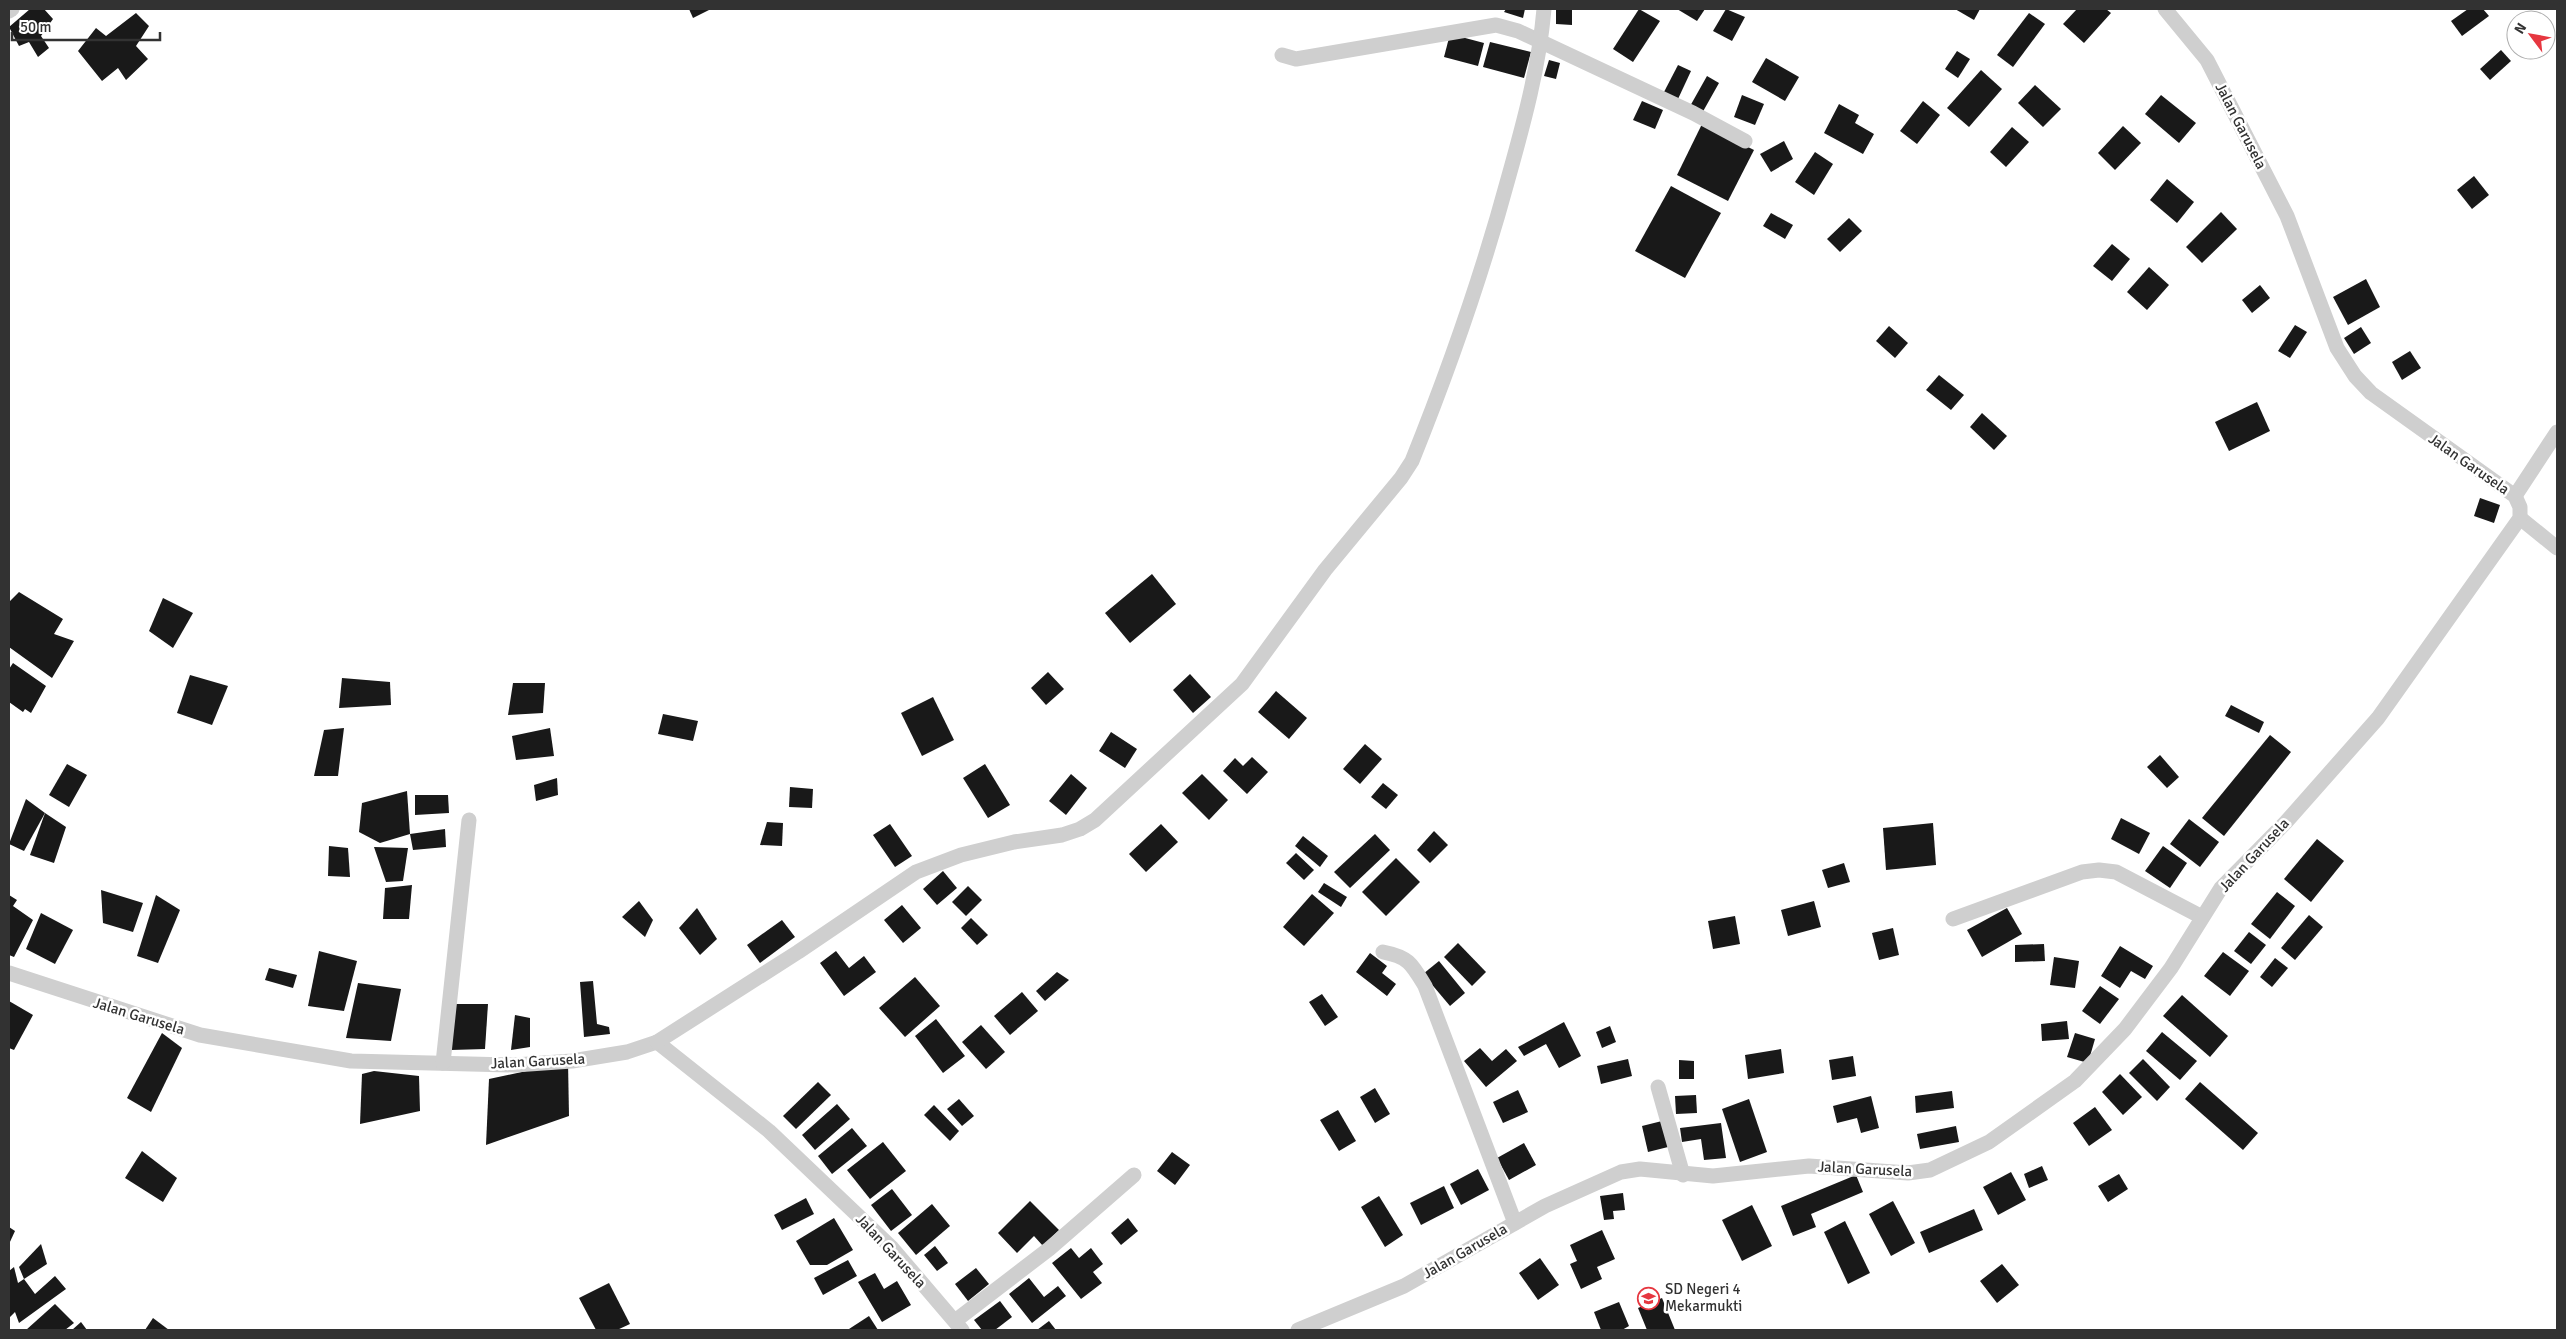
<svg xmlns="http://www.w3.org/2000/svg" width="2566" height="1339" font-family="Signika,sans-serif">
	<rect width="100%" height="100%" fill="#fff"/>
	<!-- building -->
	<g fill="#191919">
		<polygon points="30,9 44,9 53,19 41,36 49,48 38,57 29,42 19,46 9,27"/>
		<polygon points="689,9 711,9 693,18"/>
		<polygon points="1506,9 1525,9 1523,18 1504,12"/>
		<polygon points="1556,9 1572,9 1572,25 1556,24"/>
		<polygon points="1639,9 1660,21 1633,62 1613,49"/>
		<polygon points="1677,9 1705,9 1697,21"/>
		<polygon points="1726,9 1745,17 1732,41 1713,31"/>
		<polygon points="1955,9 1980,9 1974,20"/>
		<polygon points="2077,9 2106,9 2111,13 2084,43 2063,24"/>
		<polygon points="2468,9 2483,9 2489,16 2462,36 2451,21"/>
		<polygon points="136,13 149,26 136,46 148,59 126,80 118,68 102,81 78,51 96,28 106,36"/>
		<polygon points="2029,13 2045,24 2013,67 1997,55"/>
		<polygon points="1450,34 1484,43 1478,66 1444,57"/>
		<polygon points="1490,42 1531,52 1524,78 1483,67"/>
		<polygon points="2501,50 2511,61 2490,80 2480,69"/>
		<polygon points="1957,51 1970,59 1958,78 1945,69"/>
		<polygon points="1766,58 1799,77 1785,101 1752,82"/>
		<polygon points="1549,60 1560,63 1556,79 1544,76"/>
		<polygon points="1678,65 1691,71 1678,99 1664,92"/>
		<polygon points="1981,70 2002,89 1969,127 1947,108"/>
		<polygon points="1707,76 1719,83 1701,115 1689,108"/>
		<polygon points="2035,85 2061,109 2043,127 2018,103"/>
		<polygon points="1742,95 1764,104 1755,125 1734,117"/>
		<polygon points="2161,95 2196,123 2179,143 2145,114"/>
		<polygon points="1642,101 1663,110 1655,129 1633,120"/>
		<polygon points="1923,101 1940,115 1917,144 1900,131"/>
		<polygon points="1839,104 1859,115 1855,123 1874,134 1863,154 1824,133"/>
		<polygon points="1702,124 1754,150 1728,201 1677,175"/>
		<polygon points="2123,126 2141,143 2115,170 2098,153"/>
		<polygon points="2012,127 2029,142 2006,167 1990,152"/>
		<polygon points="1784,141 1793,159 1771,172 1760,154"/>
		<polygon points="1815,152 1833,164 1814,195 1795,182"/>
		<polygon points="2474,176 2489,195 2472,209 2457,190"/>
		<polygon points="2167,179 2194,202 2177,223 2150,200"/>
		<polygon points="1671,186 1721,213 1685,278 1635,251"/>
		<polygon points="2221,212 2237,229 2202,263 2186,247"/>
		<polygon points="1771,213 1793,225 1785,239 1763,226"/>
		<polygon points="1849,218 1862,231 1840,252 1827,239"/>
		<polygon points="2112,244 2130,259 2112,281 2093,266"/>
		<polygon points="2149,267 2169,285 2147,310 2127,292"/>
		<polygon points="2366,279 2380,307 2348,325 2333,297"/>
		<polygon points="2260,285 2270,298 2252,313 2242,300"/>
		<polygon points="2295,325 2307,332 2290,358 2278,351"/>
		<polygon points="1889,326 1908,343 1895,358 1876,341"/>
		<polygon points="2361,327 2371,343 2354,354 2344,338"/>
		<polygon points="2410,351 2421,368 2402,380 2392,362"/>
		<polygon points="1939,375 1964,395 1951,410 1926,390"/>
		<polygon points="2257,402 2270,431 2229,451 2215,422"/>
		<polygon points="1982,413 2007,436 1994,450 1970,427"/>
		<polygon points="2480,498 2500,505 2494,523 2474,516"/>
		<polygon points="1152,574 1176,604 1130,643 1105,613"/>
		<polygon points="19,592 63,619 54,634 74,641 52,678 9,647 9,602"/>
		<polygon points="163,598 193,613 173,648 149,631"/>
		<polygon points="13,663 46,686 31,713 25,709 23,712 9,702 9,669"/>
		<polygon points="1048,672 1064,689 1046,705 1031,688"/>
		<polygon points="1190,674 1211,697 1193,713 1173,690"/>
		<polygon points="190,675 228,686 212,725 177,713"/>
		<polygon points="342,678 390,682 391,705 339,708"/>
		<polygon points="513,683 545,683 543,713 508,715"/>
		<polygon points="1276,691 1307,718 1289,739 1258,712"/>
		<polygon points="933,697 954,740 922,756 901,713"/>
		<polygon points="2231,705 2264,722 2259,733 2225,716"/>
		<polygon points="663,714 698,721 693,741 658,734"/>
		<polygon points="344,728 338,776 314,776 324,730"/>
		<polygon points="550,728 554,756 516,760 512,736"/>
		<polygon points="1111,732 1137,749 1125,768 1099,751"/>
		<polygon points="2270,735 2291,752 2224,836 2202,818"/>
		<polygon points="1365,744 1382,759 1360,784 1343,769"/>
		<polygon points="2160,755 2179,777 2167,788 2147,767"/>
		<polygon points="1252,757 1268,772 1247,794 1223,771 1235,758 1243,766"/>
		<polygon points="67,764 87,775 69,807 49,795"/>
		<polygon points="985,764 1010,805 988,818 963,778"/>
		<polygon points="1071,774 1087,788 1066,815 1049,801"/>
		<polygon points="1202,774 1228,800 1209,820 1182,793"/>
		<polygon points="557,778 558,795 536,801 534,785"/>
		<polygon points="1383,783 1398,795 1386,809 1371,797"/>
		<polygon points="790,787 813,789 812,808 789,807"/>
		<polygon points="407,791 410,834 380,843 359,832 362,803"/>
		<polygon points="415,795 448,795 449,813 415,815"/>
		<polygon points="26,799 45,813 24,851 9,844"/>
		<polygon points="45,813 66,827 54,863 30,855"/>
		<polygon points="2121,818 2150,833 2139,854 2111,839"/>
		<polygon points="2189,819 2219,842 2200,867 2170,844"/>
		<polygon points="767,822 783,823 782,846 760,845"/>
		<polygon points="1933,823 1936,865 1886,870 1883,828"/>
		<polygon points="890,824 912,856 895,867 873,835"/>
		<polygon points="1161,824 1178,842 1146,872 1129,854"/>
		<polygon points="445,829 446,847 413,850 410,834"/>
		<polygon points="1434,831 1448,845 1430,863 1417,850"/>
		<polygon points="1375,834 1390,850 1350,888 1334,872"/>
		<polygon points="1303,836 1328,856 1320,867 1295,846"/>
		<polygon points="2317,839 2344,861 2311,902 2284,879"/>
		<polygon points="329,846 348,848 350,877 328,876"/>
		<polygon points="2163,846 2187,863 2170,888 2145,871"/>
		<polygon points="374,847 408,848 403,881 386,882"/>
		<polygon points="1296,853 1314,870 1304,880 1286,863"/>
		<polygon points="1396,858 1420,882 1386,916 1362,892"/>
		<polygon points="1844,863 1850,882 1828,888 1822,870"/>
		<polygon points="943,871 957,888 937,905 923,889"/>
		<polygon points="1324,883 1347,897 1341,907 1318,892"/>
		<polygon points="412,885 409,919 383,919 385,888"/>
		<polygon points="968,886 982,900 966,916 952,902"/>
		<polygon points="101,890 143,903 133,932 103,923"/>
		<polygon points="2277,892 2295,906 2270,939 2251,924"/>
		<polygon points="1312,894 1334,913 1304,946 1283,927"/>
		<polygon points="9,895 17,900 13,906 33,920 14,957 9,955"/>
		<polygon points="156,895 180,910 158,963 137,956"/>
		<polygon points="639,901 653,920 645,937 622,917"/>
		<polygon points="1814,901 1821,927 1788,936 1781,910"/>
		<polygon points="902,905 921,928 903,943 884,920"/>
		<polygon points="697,908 717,939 700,955 679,928"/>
		<polygon points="2007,908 2022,934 1982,957 1967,930"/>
		<polygon points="41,913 73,930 55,964 26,949"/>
		<polygon points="2309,915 2323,927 2295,960 2281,948"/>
		<polygon points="1735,916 1740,944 1713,949 1708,921"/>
		<polygon points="971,918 988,935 977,945 961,928"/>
		<polygon points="782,920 795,937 760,963 747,945"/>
		<polygon points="1893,928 1899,955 1879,960 1872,933"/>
		<polygon points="2249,932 2266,945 2251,964 2234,951"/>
		<polygon points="1458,943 1486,972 1472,986 1444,957"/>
		<polygon points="2044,944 2045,961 2015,962 2015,945"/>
		<polygon points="2120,946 2153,966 2145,979 2131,971 2120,988 2101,976"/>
		<polygon points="319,951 357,961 344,1011 308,1006"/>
		<polygon points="836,951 849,968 864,956 876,972 844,996 820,963"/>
		<polygon points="2223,952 2249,971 2230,996 2204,976"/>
		<polygon points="1370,953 1387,966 1382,973 1396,984 1387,996 1356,972"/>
		<polygon points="2054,957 2079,961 2075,988 2050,985"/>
		<polygon points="2275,958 2288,968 2272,987 2260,977"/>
		<polygon points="1439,961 1465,993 1450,1006 1423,974"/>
		<polygon points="269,968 297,975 293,988 265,980"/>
		<polygon points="1057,972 1069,980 1045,1001 1036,991"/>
		<polygon points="915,977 940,1006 905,1037 879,1008"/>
		<polygon points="593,981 597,1024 609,1027 610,1034 584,1037 580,982"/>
		<polygon points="358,983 401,989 391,1041 346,1038"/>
		<polygon points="2100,986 2119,999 2100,1024 2082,1011"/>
		<polygon points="1022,992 1038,1011 1010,1035 994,1016"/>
		<polygon points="1322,994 1338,1017 1325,1026 1309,1002"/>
		<polygon points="2182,995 2228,1036 2210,1057 2163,1016"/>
		<polygon points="9,1001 33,1015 14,1050 9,1048"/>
		<polygon points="455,1004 488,1004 485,1049 451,1050"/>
		<polygon points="515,1015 530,1018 530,1047 511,1050"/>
		<polygon points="936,1019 965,1056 943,1073 915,1036"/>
		<polygon points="2067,1021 2069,1039 2042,1041 2041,1024"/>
		<polygon points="1564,1022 1581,1056 1559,1068 1546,1044 1524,1056 1518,1047"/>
		<polygon points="981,1025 1005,1052 986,1069 962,1042"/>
		<polygon points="1610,1026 1616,1042 1602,1048 1596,1032"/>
		<polygon points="2162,1032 2197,1061 2180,1080 2146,1051"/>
		<polygon points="162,1033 182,1048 151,1112 127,1098"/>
		<polygon points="2075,1033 2095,1039 2088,1063 2067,1057"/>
		<polygon points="1480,1048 1492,1061 1506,1049 1517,1061 1486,1087 1464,1061"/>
		<polygon points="1781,1049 1784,1073 1748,1079 1745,1055"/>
		<polygon points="1853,1056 1856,1076 1832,1080 1829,1060"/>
		<polygon points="1628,1059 1632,1076 1601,1084 1597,1066"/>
		<polygon points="2143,1059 2170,1087 2157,1101 2129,1073"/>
		<polygon points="1679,1060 1694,1061 1694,1079 1679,1079"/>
		<polygon points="568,1062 569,1116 486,1145 489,1079"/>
		<polygon points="374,1071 419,1076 420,1111 360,1124 362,1074"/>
		<polygon points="2120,1074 2142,1097 2123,1115 2102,1092"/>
		<polygon points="818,1082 831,1095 796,1129 783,1116"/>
		<polygon points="2200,1082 2258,1133 2243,1150 2185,1099"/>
		<polygon points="1375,1088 1390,1114 1375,1123 1360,1097"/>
		<polygon points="1518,1090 1528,1112 1503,1123 1493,1102"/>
		<polygon points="1952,1091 1954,1108 1916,1113 1915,1096"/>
		<polygon points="1696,1095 1697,1113 1676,1114 1675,1096"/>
		<polygon points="1871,1096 1879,1128 1861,1133 1857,1118 1837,1123 1833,1106"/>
		<polygon points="959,1099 974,1116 962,1126 947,1109"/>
		<polygon points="1749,1099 1767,1152 1740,1162 1722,1109"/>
		<polygon points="837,1104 850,1119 815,1150 802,1135"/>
		<polygon points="934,1105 959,1131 950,1141 924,1115"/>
		<polygon points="2095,1107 2112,1130 2089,1146 2073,1123"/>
		<polygon points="1338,1110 1356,1141 1339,1151 1320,1120"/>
		<polygon points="1662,1121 1668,1147 1648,1152 1642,1126"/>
		<polygon points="1721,1123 1726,1158 1704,1160 1701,1139 1682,1142 1680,1128"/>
		<polygon points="1956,1126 1959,1142 1920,1149 1917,1134"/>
		<polygon points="852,1128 867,1146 832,1174 818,1156"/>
		<polygon points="883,1142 906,1171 870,1199 847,1170"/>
		<polygon points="1524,1143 1536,1165 1509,1180 1497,1158"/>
		<polygon points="142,1151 177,1178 163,1202 125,1178"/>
		<polygon points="1172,1152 1190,1165 1175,1185 1157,1171"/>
		<polygon points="2042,1166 2048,1180 2029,1188 2024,1174"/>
		<polygon points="1478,1169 1489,1190 1461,1205 1450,1184"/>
		<polygon points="2011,1172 2026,1200 1998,1215 1983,1187"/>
		<polygon points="2119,1174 2128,1189 2108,1202 2098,1186"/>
		<polygon points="1856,1175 1863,1192 1811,1214 1816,1227 1793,1236 1781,1206"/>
		<polygon points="1444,1186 1454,1208 1421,1225 1410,1203"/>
		<polygon points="892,1189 912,1215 891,1231 871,1205"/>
		<polygon points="1623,1193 1625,1210 1613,1211 1614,1219 1604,1220 1600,1196"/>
		<polygon points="1379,1196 1403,1235 1385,1247 1361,1207"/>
		<polygon points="806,1198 814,1214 782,1230 774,1215"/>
		<polygon points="1030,1201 1059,1230 1043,1246 1034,1236 1017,1253 998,1233"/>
		<polygon points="1893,1201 1915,1243 1891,1256 1869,1214"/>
		<polygon points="932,1204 950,1226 916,1255 898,1233"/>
		<polygon points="1752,1205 1772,1246 1742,1261 1722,1220"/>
		<polygon points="1974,1209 1983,1230 1929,1253 1920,1232"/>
		<polygon points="834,1218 853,1250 827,1265 810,1265 796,1241"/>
		<polygon points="1128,1218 1138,1231 1121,1245 1111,1233"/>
		<polygon points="1845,1221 1870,1273 1848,1284 1824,1232"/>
		<polygon points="9,1227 15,1231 9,1244"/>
		<polygon points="1602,1230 1615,1259 1597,1267 1602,1279 1581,1289 1570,1264 1577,1261 1570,1245"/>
		<polygon points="41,1244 47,1264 24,1279 19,1267"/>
		<polygon points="935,1246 948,1263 937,1271 924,1255"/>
		<polygon points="1071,1248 1079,1258 1091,1248 1103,1264 1093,1272 1102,1283 1081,1299 1052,1263"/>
		<polygon points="1540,1258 1559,1285 1538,1300 1519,1273"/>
		<polygon points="848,1260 857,1276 823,1295 814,1278"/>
		<polygon points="2002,1264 2019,1285 1997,1303 1980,1281"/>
		<polygon points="14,1267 18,1283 24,1279 35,1294 55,1276 66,1289 19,1323 15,1312 9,1318 9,1271"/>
		<polygon points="976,1268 989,1284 968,1301 955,1284"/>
		<polygon points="875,1273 884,1289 897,1281 911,1305 882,1322 858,1282"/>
		<polygon points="1029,1278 1044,1297 1058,1286 1066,1296 1032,1323 1009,1294"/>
		<polygon points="609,1283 630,1324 617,1330 596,1330 579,1298"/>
		<polygon points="1662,1298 1675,1330 1647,1330 1638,1308"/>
		<polygon points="1000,1301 1012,1317 995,1330 982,1330 974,1320"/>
		<polygon points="1619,1302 1629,1326 1622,1330 1601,1330 1594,1312"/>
		<polygon points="55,1304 74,1323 65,1330 26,1330"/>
		<polygon points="869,1316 878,1330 849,1330 849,1329"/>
		<polygon points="153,1318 169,1330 145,1330"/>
		<polygon points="1049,1321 1056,1330 1037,1330"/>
		<polygon points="81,1322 87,1330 72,1330"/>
	</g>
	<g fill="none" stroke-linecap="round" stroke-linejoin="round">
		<!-- street -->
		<g stroke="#cfcfcf" stroke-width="15">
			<polyline points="9,11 12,9"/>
			<polyline points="1282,55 1296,59 1496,25 1518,31 1693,113 1745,141"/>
			<polyline points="2515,496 2557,432"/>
			<polyline points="2520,518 2557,548"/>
			<polyline points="1953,919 2082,872 2099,870 2116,872 2202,917"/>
			<path d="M 1383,952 C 1409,957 1412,964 1425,986 L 1515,1223"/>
			<polyline points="9,973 200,1035 351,1061 515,1065 572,1061 627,1052 657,1042 769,1131 892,1248 962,1330"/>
			<path d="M 657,1042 L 798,952 L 916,872 L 961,855 L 1014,842 L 1062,835 L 1080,829 L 1095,820 L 1242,684 L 1325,570 L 1401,478 L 1412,461 C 1449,369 1482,275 1508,179 C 1524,122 1539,67 1544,9"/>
			<polyline points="443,1063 469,820"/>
			<polyline points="1658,1087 1683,1175"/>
			<polyline points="955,1321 1049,1249 1134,1175"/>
			<polyline points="1298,1330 1404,1286 1545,1206 1621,1172 1640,1169 1713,1176 1809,1166 1908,1173 1930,1170 1989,1142 2075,1081 2125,1029 2171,968 2221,888 2286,822 2378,718 2520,518 2520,507 2515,496 2371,393 2355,376 2337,348 2287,216 2207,60 2165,9"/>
		</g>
	</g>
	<!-- icons -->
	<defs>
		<symbol id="school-ring" viewBox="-11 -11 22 22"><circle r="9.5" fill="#fff" stroke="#e63740" stroke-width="1.5"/><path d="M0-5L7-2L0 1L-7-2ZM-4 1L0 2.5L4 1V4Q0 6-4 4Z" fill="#e63740"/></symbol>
	</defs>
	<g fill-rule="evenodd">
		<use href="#school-ring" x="1636" y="1286" width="25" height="25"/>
	</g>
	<g text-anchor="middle" stroke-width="5" stroke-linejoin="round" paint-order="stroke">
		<!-- street labels -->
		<g font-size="15" fill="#323232" stroke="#fff">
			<text transform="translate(2241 126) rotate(63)" y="5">Jalan Garusela</text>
			<text transform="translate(2469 464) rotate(35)" y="5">Jalan Garusela</text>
			<text transform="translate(2254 855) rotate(-47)" y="5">Jalan Garusela</text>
			<text transform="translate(139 1016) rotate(17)" y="5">Jalan Garusela</text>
			<text transform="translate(538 1061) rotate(-3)" y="5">Jalan Garusela</text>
			<text transform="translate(1865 1169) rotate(3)" y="5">Jalan Garusela</text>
			<text transform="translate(891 1251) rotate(47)" y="5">Jalan Garusela</text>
			<text transform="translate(1465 1251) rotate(-30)" y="5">Jalan Garusela</text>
		</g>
		<!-- poi labels -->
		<g font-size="15" fill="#323232" stroke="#fff" text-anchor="start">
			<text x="1665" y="1294">SD Negeri 4<tspan x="1665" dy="17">Mekarmukti</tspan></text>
		</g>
	</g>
	<!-- border -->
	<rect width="2566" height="1339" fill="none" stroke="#323232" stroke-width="20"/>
	<!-- north arrow -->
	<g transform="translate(2531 35) rotate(302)"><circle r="24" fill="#ffffff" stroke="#adadad"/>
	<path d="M0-4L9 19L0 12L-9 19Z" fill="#e63740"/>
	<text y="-8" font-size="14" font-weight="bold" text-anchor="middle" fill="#323232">N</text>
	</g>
	<!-- scale -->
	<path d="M12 32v8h148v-8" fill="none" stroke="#323232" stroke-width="2.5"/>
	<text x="20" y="32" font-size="15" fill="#323232" stroke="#ffffff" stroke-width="4" paint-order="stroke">50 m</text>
</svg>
